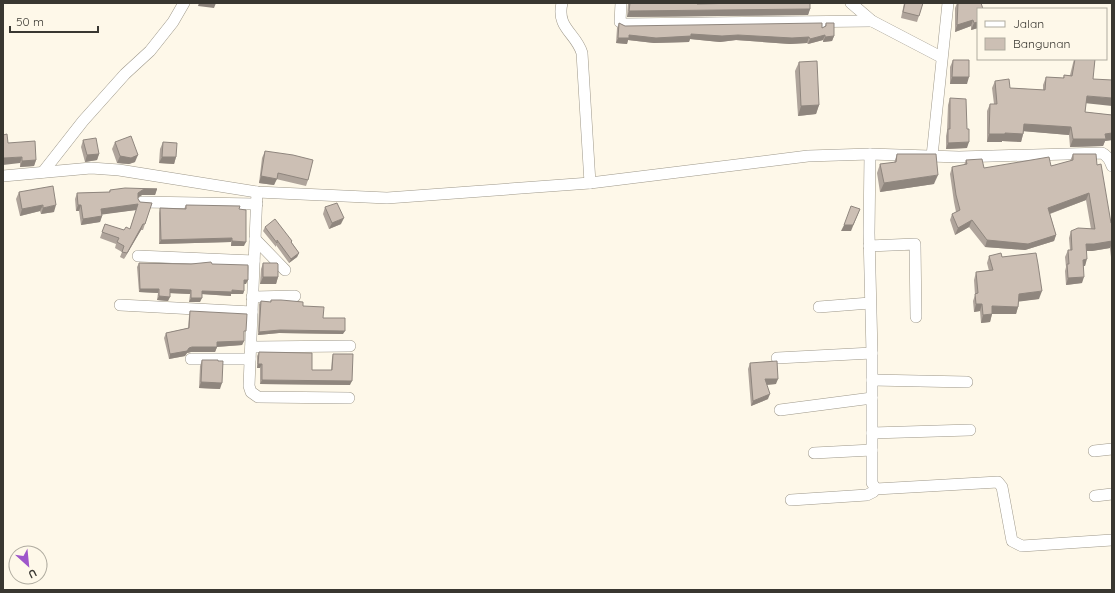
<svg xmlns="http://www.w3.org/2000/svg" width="1115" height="593" font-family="Quicksand,sans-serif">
	<rect width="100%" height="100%" fill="#fef8e9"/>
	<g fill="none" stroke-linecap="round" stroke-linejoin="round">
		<defs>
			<g id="minor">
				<path d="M 562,3 C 556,28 576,33 582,53 L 590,183"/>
				<polyline points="621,3 620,22 623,24 872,21"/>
				<polyline points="851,3 872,21 941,57"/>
				<polyline points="870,154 869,233 872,353 872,483 876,489"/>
				<polyline points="932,156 948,3"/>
				<polyline points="43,172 83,121 125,74 150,51 173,22 184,3"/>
				<path d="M 3,176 L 91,168 L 119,170 L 257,192 L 387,198 L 590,183 L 808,156 L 870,154 L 959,157 L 1102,153 C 1108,156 1110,160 1112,166"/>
				<polyline points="257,192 249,386 251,392 258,397 349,398"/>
				<polyline points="142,202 257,204"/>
				<polyline points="255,239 285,270"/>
				<polyline points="869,246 915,244 916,317"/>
				<polyline points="138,256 254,261"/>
				<polyline points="252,297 295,296"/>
				<polyline points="120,305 252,312"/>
				<polyline points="819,307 870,303"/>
				<polyline points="251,347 350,346"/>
				<polyline points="777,358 872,353"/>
				<polyline points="191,359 250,359"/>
				<polyline points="872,380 967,382"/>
				<polyline points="780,410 872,398"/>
				<polyline points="872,433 970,430"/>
				<polyline points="1094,451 1112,449"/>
				<polyline points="814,453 872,450"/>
				<polyline points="1095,496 1112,494"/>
				<polyline points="791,500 867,495 873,492 876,489 998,482 1002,487 1012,541 1022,546 1112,540"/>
			</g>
		</defs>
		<!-- minor casing -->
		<use href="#minor" stroke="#9e988a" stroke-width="12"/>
		<!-- minor -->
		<use href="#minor" stroke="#fff" stroke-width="11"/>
	</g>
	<!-- wall -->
	<g fill="#afa49b">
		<polygon points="628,3 697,3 697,4 810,9 808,15 627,17"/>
		<polygon points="904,3 923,3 917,22 901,18"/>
		<polygon points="957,3 981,3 978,9 978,28 971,30 971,26 955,32 955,8"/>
		<polygon points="619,23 625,26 822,28 825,26 826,23 834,36 832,41 823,42 823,40 808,44 807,43 790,44 736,40 720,42 690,39 689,42 654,43 628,40 627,44 616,43 617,28"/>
		<polygon points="1074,59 1095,59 1086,103 1085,112 1112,115 1112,140 1105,141 1103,146 1070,147 1069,135 1024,131 1021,142 1002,141 1002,142 987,142 987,111 990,104 994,104 992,88 995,81 1010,88 1043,90 1043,85 1046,77 1063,78 1064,75 1070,75"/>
		<polygon points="953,60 967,84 950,84 950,67"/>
		<polygon points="799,62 819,105 816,114 798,116 795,71"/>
		<polygon points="950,98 967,148 946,149 946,136 947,131 948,105"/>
		<polygon points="83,140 99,154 97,160 85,162 81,147"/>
		<polygon points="115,142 135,162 129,164 117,163 112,149"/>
		<polygon points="163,142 176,157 174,164 159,163 160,149"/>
		<polygon points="8,143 36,160 34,166 20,167 20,163"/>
		<polygon points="265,151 308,180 306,186 276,179 274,185 259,183 262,158"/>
		<polygon points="897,154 934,184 880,192 877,173 880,164 894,163"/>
		<polygon points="1073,154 1097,165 1111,223 1112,222 1112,266 1110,248 1092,251 1087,251 1085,266 1083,266 1082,283 1066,285 1065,271 1066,267 1065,257 1068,250 1070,250 1069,238 1071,231 1091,229 1086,200 1050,214 1056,235 1054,241 1025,250 985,247 969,227 955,235 950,220 952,214 956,212 954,202 950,174 952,167 964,165 966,160 984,168 1051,166 1070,161"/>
		<polygon points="157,189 155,195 142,195 138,197 138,199 140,202 152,203 143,230 141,230 124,259 120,257 122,252 115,248 116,244 100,238 105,224 124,230 130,229 136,210 102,214 102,216 100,222 81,225 79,211 76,211 75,199 77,193 109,192 110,190"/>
		<polygon points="19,192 54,212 41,214 40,211 20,216 16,199"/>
		<polygon points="186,205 239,209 244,246 231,246 231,242 159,244 159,213 160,208 184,209"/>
		<polygon points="325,207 341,224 329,229 323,214"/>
		<polygon points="265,227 292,241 292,243 299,253 297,257 289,263 276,245 276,247 263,231"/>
		<polygon points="989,256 1002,257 1039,299 1019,301 1018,307 1016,314 992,314 990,322 981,323 980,311 974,312 973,301 975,295 974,280 976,272 989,271 987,263"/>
		<polygon points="139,263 212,264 246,284 244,284 244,291 243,294 231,294 231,296 202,294 200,302 189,302 190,294 170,293 168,301 157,300 158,293 139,292 137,267"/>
		<polygon points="263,263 278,277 276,284 260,284 261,269"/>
		<polygon points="271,300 303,306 323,318 343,334 279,333 258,335 259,304 261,301 270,302"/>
		<polygon points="190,311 244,336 244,341 242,345 217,347 215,352 191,352 187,353 185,356 169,359 164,338 166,333 188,328 189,316"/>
		<polygon points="259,352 312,370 331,370 332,358 333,354 350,385 260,384 260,368 257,368 257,356"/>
		<polygon points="202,360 220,389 199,388 200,366"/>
		<polygon points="750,363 776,384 767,385 768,399 751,406 748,369"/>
	</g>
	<!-- shaded-wall -->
	<g fill="#8f867e">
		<polygon points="199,3 216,3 214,8 198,6"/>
		<polygon points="810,9 808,15 627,17 629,11"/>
		<polygon points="973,20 971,26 955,32 957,25"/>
		<polygon points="978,22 978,28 971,30 974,23"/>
		<polygon points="691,34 738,35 809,37 807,43 790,44 736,40 720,42 690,39 689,42 654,43 628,40 627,44 616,43 618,38 629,35"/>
		<polygon points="825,35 823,40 808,44 810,39"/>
		<polygon points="834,36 832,41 823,42 825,37"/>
		<polygon points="952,77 969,77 967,84 950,84"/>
		<polygon points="1087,96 1112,98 1112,106 1084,103"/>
		<polygon points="819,105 816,114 798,116 801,106"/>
		<polygon points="1024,124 1071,127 1069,135 1021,131"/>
		<polygon points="1005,133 1023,134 1021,142 1002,141 1002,142 987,142 989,134"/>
		<polygon points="1112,133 1112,140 1105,141 1103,146 1070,147 1073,139"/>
		<polygon points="969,142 967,148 946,149 948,143"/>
		<polygon points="99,154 97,160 85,162 87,155"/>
		<polygon points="138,155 135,162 129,164 117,163 120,156"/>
		<polygon points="22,157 20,163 3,165 3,158"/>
		<polygon points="162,157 176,157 174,164 159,163"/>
		<polygon points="36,160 34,166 20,167 22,161"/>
		<polygon points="938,175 934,184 880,192 884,183"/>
		<polygon points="261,176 277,179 274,185 259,183"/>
		<polygon points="144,189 157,189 155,195 142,195 136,199 138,193"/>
		<polygon points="1089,193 1086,200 1046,215 1048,208"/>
		<polygon points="138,204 136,210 99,215 101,209"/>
		<polygon points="43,205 40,211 20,216 22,209"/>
		<polygon points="56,205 54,212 41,214 43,208"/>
		<polygon points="78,205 81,205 79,211 76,211"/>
		<polygon points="860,209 851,231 841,231 844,225"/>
		<polygon points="102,216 100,222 81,225 83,219"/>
		<polygon points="344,218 341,224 329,229 332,223"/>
		<polygon points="972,220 969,227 955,235 958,228"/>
		<polygon points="143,224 141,230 124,259 127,253"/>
		<polygon points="1056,235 1054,241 1025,250 985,247 987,240"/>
		<polygon points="232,238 231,242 159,244 161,240"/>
		<polygon points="232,241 246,242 244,246 231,246"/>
		<polygon points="1112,241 1112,244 1110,248 1092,251 1084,251 1086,244"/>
		<polygon points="299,253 297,257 289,263 291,259"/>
		<polygon points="1087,259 1085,266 1080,266 1083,260"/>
		<polygon points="263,277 278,277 276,284 260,284"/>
		<polygon points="1084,277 1082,283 1066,285 1068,278"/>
		<polygon points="244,280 248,280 246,284 243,284"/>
		<polygon points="140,289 159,289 158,293 139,292"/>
		<polygon points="170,289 191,290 190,294 168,293"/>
		<polygon points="202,291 232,290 244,291 243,294 231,294 231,296 201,294"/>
		<polygon points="1042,291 1039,299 1016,302 1019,294"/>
		<polygon points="159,296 170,297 168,301 157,300"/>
		<polygon points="191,298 202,298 200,302 189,302"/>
		<polygon points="976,304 982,304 980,311 974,312"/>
		<polygon points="992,306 1018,307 1016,314 989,314"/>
		<polygon points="992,314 990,322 981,323 983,315"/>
		<polygon points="280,330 345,331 343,334 279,333 258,335 259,332"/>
		<polygon points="244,341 242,345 215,347 217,347 215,352 191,352 187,353 185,356 169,359 170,354 192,347 217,342"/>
		<polygon points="258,364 262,364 260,368 257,368"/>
		<polygon points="765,379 778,379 776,384 763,385"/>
		<polygon points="262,380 352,381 350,385 260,384"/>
		<polygon points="201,382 222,383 220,389 199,388"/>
		<polygon points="770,394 768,399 751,406 753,401"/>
	</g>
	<!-- building -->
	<g fill="#ccbfb4" stroke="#8f867e">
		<polygon points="630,3 697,3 697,4 741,3 810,3 810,9 629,11"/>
		<polygon points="905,3 923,3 919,16 903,12"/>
		<polygon points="958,3 981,3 983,9 978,9 978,22 974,23 973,20 957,25"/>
		<polygon points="619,23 625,26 822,23 822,28 826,26 826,23 834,23 834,36 825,37 825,35 810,39 809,37 792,38 738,35 722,36 691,34 691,36 656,38 629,35 629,38 618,38"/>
		<polygon points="1075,59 1095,59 1093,79 1112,80 1112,98 1087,96 1085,112 1112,115 1112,133 1105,134 1106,139 1073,139 1071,127 1024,124 1023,134 1005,133 1005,134 989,134 990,104 997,104 995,81 1009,79 1010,88 1045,90 1046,77 1064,78 1064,75 1072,76"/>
		<polygon points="953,60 969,60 969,77 952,77"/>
		<polygon points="817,61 819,105 801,106 799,62"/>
		<polygon points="950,98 966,99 967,129 969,129 969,142 948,143 948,129 950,129"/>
		<polygon points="7,134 8,143 35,141 36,160 22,161 22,157 3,158 3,135"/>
		<polygon points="131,136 138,155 131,158 120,156 115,142"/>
		<polygon points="96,138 99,154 87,155 83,140"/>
		<polygon points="163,142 177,143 176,157 162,157"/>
		<polygon points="265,151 293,155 313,160 308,180 278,173 277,179 261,176"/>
		<polygon points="897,154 936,154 938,175 884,183 880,164 896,162"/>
		<polygon points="1073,154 1096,154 1097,165 1101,164 1111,223 1112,222 1112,241 1094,244 1086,244 1087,259 1083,260 1084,277 1068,278 1067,264 1069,264 1068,250 1072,250 1071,231 1078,228 1095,229 1089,193 1048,208 1056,235 1028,244 987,240 972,220 958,228 952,214 960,210 956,195 952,167 967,164 966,160 982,159 984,168 1049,157 1051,166 1073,160"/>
		<polygon points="53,186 56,205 43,208 43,205 22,209 19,192"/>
		<polygon points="125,188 157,189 144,189 138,193 138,199 140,202 152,203 145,224 143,224 127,253 122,252 124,246 117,242 119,238 102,232 105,224 124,230 126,227 130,229 138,204 101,209 102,216 83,219 81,205 78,205 77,193 110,192 110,190"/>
		<polygon points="337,203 344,218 332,223 325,207"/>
		<polygon points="186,205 240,206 239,209 246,210 246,242 232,241 232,238 161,240 160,208 186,209"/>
		<polygon points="851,206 860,209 853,225 844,225"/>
		<polygon points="275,219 292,241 291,242 299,253 291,259 277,240 277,243 265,227"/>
		<polygon points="1001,253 1002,257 1036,253 1038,264 1042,291 1019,294 1018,307 992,306 992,314 983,315 982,304 976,304 975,294 978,293 976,272 993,270 989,256"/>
		<polygon points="211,262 212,264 248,265 248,280 244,280 244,291 232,290 232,292 202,291 202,298 191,298 191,290 170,289 170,297 159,296 159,289 140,289 139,263 191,264"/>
		<polygon points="263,263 277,263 278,264 278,277 263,277"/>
		<polygon points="271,300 281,300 303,302 303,306 324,307 323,318 345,318 345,331 280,330 259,332 261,301 271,302"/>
		<polygon points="190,311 247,314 246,331 244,331 244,341 217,342 217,347 192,347 189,348 187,351 170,354 166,333 189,328"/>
		<polygon points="259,352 312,353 312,370 332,370 333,354 353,354 352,381 262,380 262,364 258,364"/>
		<polygon points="202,360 218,360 218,361 223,361 222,383 201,382"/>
		<polygon points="777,361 778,379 765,379 770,394 753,401 750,363"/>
	</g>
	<!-- border -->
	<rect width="1115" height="593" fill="none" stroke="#393731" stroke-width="8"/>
	<!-- legend -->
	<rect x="977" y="8" width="130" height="52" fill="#fef8e9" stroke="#afab9f"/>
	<rect x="985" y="21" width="20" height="6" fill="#ffffff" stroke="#afab9f"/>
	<text x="1013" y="28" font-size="12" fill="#393731">Jalan</text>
	<rect x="985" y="38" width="20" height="12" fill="#ccbfb4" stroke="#afab9f"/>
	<text x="1013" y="48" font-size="12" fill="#393731">Bangunan</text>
	<!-- north arrow -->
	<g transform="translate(28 565) rotate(153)"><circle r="19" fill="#fef8e9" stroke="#afab9f"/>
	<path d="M0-3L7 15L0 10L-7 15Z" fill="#9e56ca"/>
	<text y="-6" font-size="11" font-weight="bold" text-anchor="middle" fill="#393731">U</text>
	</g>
	<!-- scale -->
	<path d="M10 26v6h88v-6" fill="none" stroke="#393731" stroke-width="2"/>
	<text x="16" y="26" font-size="12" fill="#393731" stroke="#fef8e9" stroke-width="3" paint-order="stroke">50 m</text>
</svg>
